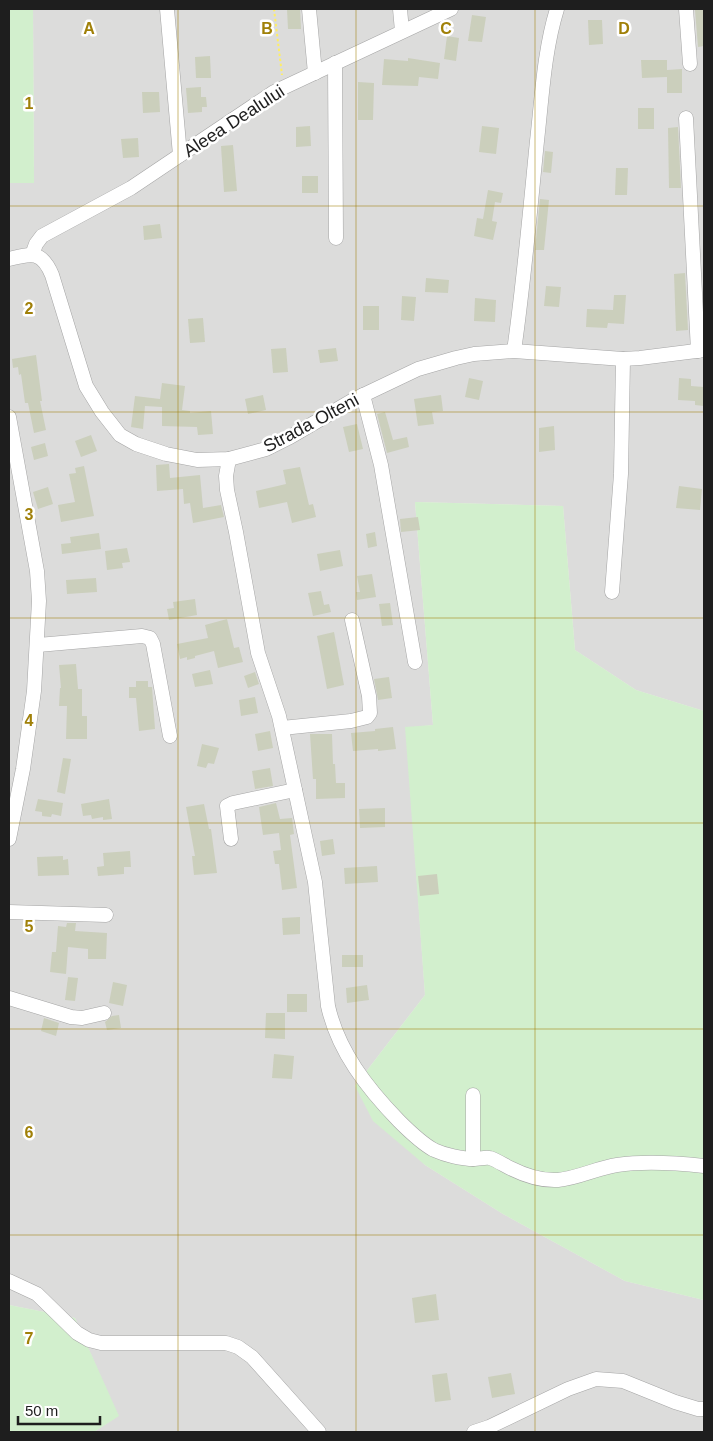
<svg xmlns="http://www.w3.org/2000/svg" width="713" height="1441" font-family="Arial,sans-serif">
	<rect width="100%" height="100%" fill="#eaefe3"/>
	<!-- residential -->
	<polygon fill="#dcdcdb" points="33,9 704,9 704,711 636,690 575,650 563,506 415,502 433,725 406,728 425,995 355,1086 425,1165 503,1214 625,1281 704,1300 704,1432 94,1432 118,1416 75,1318 9,1305 9,183 34,183"/>
	<!-- farmland -->
	<g fill="#d2efcd">
		<polygon points="9,9 33,9 34,183 9,183"/>
		<polygon points="415,502 563,506 575,650 636,690 704,711 704,1300 625,1281 503,1214 425,1165 373,1121 355,1086 425,995 405,727 433,725"/>
		<polygon points="9,1305 75,1318 119,1416 94,1432 9,1432"/>
	</g>
	<!-- building -->
	<g fill="#cbcfbc">
		<polygon points="287,9 300,9 301,29 288,29"/>
		<polygon points="704,9 704,46 698,47 695,10"/>
		<polygon points="472,15 486,17 482,42 468,41"/>
		<polygon points="588,20 602,20 603,44 589,45"/>
		<polygon points="447,36 459,38 456,61 444,59"/>
		<polygon points="210,56 211,78 196,78 195,57"/>
		<polygon points="408,58 440,63 438,79 419,77 418,86 382,85 384,59 408,61"/>
		<polygon points="641,60 667,60 667,77 642,78"/>
		<polygon points="682,69 682,93 667,93 667,70"/>
		<polygon points="358,82 374,83 373,120 358,120"/>
		<polygon points="201,87 201,97 206,97 207,107 202,107 202,112 188,113 186,88"/>
		<polygon points="142,92 159,92 160,112 143,113"/>
		<rect x="638" y="108" width="16" height="21"/>
		<polygon points="310,126 311,146 296,147 296,127"/>
		<polygon points="482,126 499,128 496,154 479,152"/>
		<polygon points="678,127 681,188 669,188 668,128"/>
		<polygon points="138,138 139,157 123,158 121,139"/>
		<polygon points="233,145 237,191 224,192 221,146"/>
		<polygon points="545,151 553,152 551,173 543,172"/>
		<polygon points="616,168 628,168 627,195 615,195"/>
		<rect x="302" y="176" width="16" height="17"/>
		<polygon points="488,190 503,193 501,203 495,202 492,221 497,222 493,240 474,236 477,218 483,219"/>
		<polygon points="540,199 549,200 544,250 535,250"/>
		<polygon points="160,224 162,238 144,240 143,226"/>
		<polygon points="685,273 688,330 676,331 674,274"/>
		<polygon points="426,278 449,280 448,293 425,292"/>
		<polygon points="546,286 561,287 559,307 544,306"/>
		<polygon points="614,295 626,295 624,324 608,323 607,328 586,327 587,309 613,310"/>
		<polygon points="402,296 416,297 414,321 401,320"/>
		<polygon points="475,298 496,300 495,322 474,321"/>
		<rect x="363" y="306" width="16" height="24"/>
		<polygon points="203,318 205,342 190,343 188,319"/>
		<polygon points="286,348 288,372 273,373 271,349"/>
		<polygon points="336,348 338,361 320,363 318,350"/>
		<polygon points="36,355 42,401 40,401 46,430 34,433 28,403 25,403 21,374 19,375 18,367 13,368 12,359"/>
		<polygon points="469,378 483,381 479,400 465,397"/>
		<polygon points="679,378 691,379 691,386 704,387 704,406 695,405 695,401 678,400"/>
		<polygon points="162,383 185,386 182,410 190,411 190,413 211,411 213,434 198,435 197,427 162,426 162,407 145,406 143,429 131,427 135,396 160,399"/>
		<polygon points="263,395 266,410 248,414 245,399"/>
		<polygon points="441,395 443,411 432,412 434,424 418,426 414,399"/>
		<polygon points="385,412 393,440 407,437 409,447 387,453 377,414"/>
		<polygon points="357,424 363,449 349,452 343,427"/>
		<polygon points="554,426 555,450 539,452 539,428"/>
		<polygon points="91,435 97,451 81,457 75,441"/>
		<polygon points="45,443 48,456 34,460 31,447"/>
		<polygon points="169,464 170,478 200,475 203,508 221,505 224,517 193,523 190,503 184,504 183,489 157,491 156,465"/>
		<polygon points="84,466 94,516 61,522 58,505 75,502 69,474 76,473 75,468"/>
		<polygon points="300,467 309,505 313,504 316,517 292,523 287,502 259,508 256,491 286,484 283,470"/>
		<polygon points="679,486 702,489 700,510 676,508"/>
		<polygon points="48,487 53,504 38,509 33,492"/>
		<polygon points="418,517 420,530 401,532 400,519"/>
		<polygon points="375,532 377,546 368,548 366,534"/>
		<polygon points="99,533 101,549 62,554 61,544 71,543 70,537"/>
		<polygon points="127,548 130,562 122,563 123,568 107,570 105,551"/>
		<polygon points="340,550 343,566 320,571 317,554"/>
		<polygon points="372,574 376,597 357,600 356,592 360,592 357,576"/>
		<polygon points="96,578 97,592 67,594 66,580"/>
		<polygon points="321,591 324,605 329,604 331,612 313,616 308,593"/>
		<polygon points="195,599 197,615 169,620 167,609 174,608 173,602"/>
		<polygon points="390,603 393,625 382,626 379,604"/>
		<polygon points="227,619 234,648 239,647 243,662 218,668 214,651 195,656 195,658 187,660 187,657 180,659 177,644 208,638 205,625"/>
		<polygon points="334,632 344,685 327,689 317,636"/>
		<polygon points="76,664 78,689 82,689 82,716 87,716 87,739 66,739 67,706 59,706 60,688 61,688 59,665"/>
		<polygon points="210,670 213,684 195,687 192,674"/>
		<polygon points="255,672 259,684 248,688 244,676"/>
		<polygon points="389,677 392,698 378,700 374,679"/>
		<polygon points="136,681 148,681 148,687 152,687 155,729 139,731 136,698 129,698 129,687 136,687"/>
		<polygon points="255,697 258,713 241,716 239,700"/>
		<polygon points="393,727 396,749 378,751 378,749 353,751 351,733 375,731 375,729"/>
		<polygon points="270,731 273,748 258,751 255,734"/>
		<polygon points="310,734 332,734 333,764 335,764 336,783 345,783 345,798 316,799 316,779 313,779"/>
		<polygon points="202,744 219,748 214,764 208,763 206,768 197,766"/>
		<polygon points="63,758 71,759 65,794 57,792"/>
		<polygon points="270,768 273,786 255,789 252,771"/>
		<polygon points="38,799 63,803 61,816 52,814 51,817 42,816 42,812 35,811"/>
		<polygon points="109,799 112,819 103,820 103,817 92,819 91,815 83,816 81,804"/>
		<polygon points="276,803 280,819 292,818 294,834 290,835 297,888 282,890 279,864 275,864 273,851 281,850 279,833 263,835 259,807"/>
		<polygon points="204,804 209,829 211,829 217,873 194,875 192,856 195,856 186,807"/>
		<polygon points="385,808 385,827 360,828 359,809"/>
		<polygon points="333,839 335,854 322,856 320,841"/>
		<polygon points="130,851 131,867 124,867 124,874 98,876 97,867 104,866 103,853"/>
		<polygon points="63,856 63,860 68,859 69,875 38,876 37,857"/>
		<polygon points="377,866 378,882 345,884 344,868"/>
		<polygon points="437,874 439,894 420,896 418,876"/>
		<polygon points="300,917 300,934 283,935 282,918"/>
		<polygon points="67,923 76,923 75,931 107,933 106,959 88,959 88,949 68,947 66,974 50,972 52,952 56,952 58,926 66,927"/>
		<rect x="342" y="955" width="21" height="12"/>
		<polygon points="68,977 78,978 75,1001 65,1000"/>
		<polygon points="113,982 127,985 123,1006 109,1003"/>
		<polygon points="367,985 369,1000 347,1003 346,988"/>
		<rect x="287" y="994" width="20" height="18"/>
		<polygon points="266,1013 285,1013 285,1039 265,1038"/>
		<polygon points="119,1015 121,1028 107,1030 105,1022 112,1016"/>
		<polygon points="44,1018 59,1023 56,1036 41,1031"/>
		<polygon points="274,1054 294,1056 292,1079 272,1078"/>
		<polygon points="436,1294 439,1320 415,1323 412,1298"/>
		<polygon points="447,1373 451,1400 435,1402 432,1375"/>
		<polygon points="511,1373 515,1394 492,1398 488,1377"/>
	</g>
	<g fill="none" stroke-linecap="round" stroke-linejoin="round">
		<defs>
			<g id="minor">
				<polyline points="167,9 180,155"/>
				<polyline points="309,9 315,73"/>
				<polyline points="400,9 402,31"/>
				<polyline points="686,9 690,64"/>
				<polyline points="335,63 336,238"/>
				<polyline points="686,118 698,351"/>
				<polyline points="32,255 36,244 42,236 131,188 274,92 451,9"/>
				<path d="M 9,259 C 32,253 42,251 52,275 L 86,386 L 102,412 L 120,435 L 136,444 L 166,454 L 197,460 L 229,459 L 266,449 L 290,437 L 355,399 L 418,369 L 456,358 L 474,354 L 514,351 L 623,359 L 640,358 L 704,350"/>
				<path d="M 514,351 C 524,281 530,211 537,141 C 542,97 544,51 557,9"/>
				<polyline points="363,395 381,465 415,662"/>
				<polyline points="9,417 37,571 39,601 34,691 23,769 9,839"/>
				<path d="M 229,459 L 226,476 L 227,490 L 236,532 L 258,653 L 279,716 L 315,882 L 328,1006 C 338,1051 367,1088 399,1121 C 409,1131 421,1143 434,1150 C 445,1155 462,1159 474,1159 C 479,1159 485,1157 490,1158 C 496,1160 504,1165 510,1168 C 524,1175 542,1181 558,1180 C 578,1178 597,1168 617,1165 C 645,1161 676,1163 704,1166"/>
				<polyline points="612,592 621,474 623,359"/>
				<polyline points="38,645 142,636 150,638 153,644 170,736"/>
				<polyline points="282,728 351,721 367,717 370,713 369,696 352,620"/>
				<polyline points="231,839 227,806 233,803 295,790"/>
				<polyline points="9,912 106,915"/>
				<polyline points="9,998 71,1017 82,1018 104,1013"/>
				<polyline points="473,1095 473,1159"/>
				<polyline points="9,1281 37,1294 77,1333 89,1340 101,1343 226,1343 238,1347 252,1357 319,1432"/>
				<polyline points="474,1432 489,1427 568,1389 596,1379 623,1381 675,1402 698,1409 704,1409"/>
			</g>
		</defs>
		<!-- minor casing -->
		<use href="#minor" stroke="#a5a5a5" stroke-width="15"/>
		<!-- path -->
		<polyline stroke="#ffee64" stroke-width="2" stroke-dasharray="2.5 2.5" stroke-linecap="butt" points="274,9 282,75"/>
		<!-- minor -->
		<use href="#minor" stroke="#fff" stroke-width="14"/>
	</g>
	<!-- grid -->
	<path fill="none" stroke="#a08008" stroke-width="1" stroke-opacity="0.55" d="M 178,9 L 178,1432M 356,9 L 356,1432M 535,9 L 535,1432M 9,206 L 704,206M 9,412 L 704,412M 9,618 L 704,618M 9,823 L 704,823M 9,1029 L 704,1029M 9,1235 L 704,1235"/>
	<g text-anchor="middle" stroke-width="5" stroke-linejoin="round" paint-order="stroke">
		<!-- street labels -->
		<g font-size="18" fill="#1e1e1e" stroke="#fff">
			<text transform="translate(234 121) rotate(-33)" y="6">Aleea Dealului</text>
			<text transform="translate(311 423) rotate(-28)" y="6">Strada Olteni</text>
		</g>
	</g>
	<g font-size="16" text-anchor="middle" font-weight="bold" fill="#a08008" stroke="#fff" stroke-width="5" stroke-linejoin="round" paint-order="stroke">
		<text x="89" y="34">A</text>
		<text x="267" y="34">B</text>
		<text x="446" y="34">C</text>
		<text x="624" y="34">D</text>
		<text x="29" y="109">1</text>
		<text x="29" y="314">2</text>
		<text x="29" y="520">3</text>
		<text x="29" y="726">4</text>
		<text x="29" y="932">5</text>
		<text x="29" y="1138">6</text>
		<text x="29" y="1344">7</text>
	</g>
	<!-- border -->
	<rect width="713" height="1441" fill="none" stroke="#1e1e1e" stroke-width="20"/>
	<!-- scale -->
	<path d="M18 1416v8h82v-8" fill="none" stroke="#1e1e1e" stroke-width="2.5"/>
	<text x="25" y="1416" font-size="15" fill="#1e1e1e" stroke="#ffffff" stroke-width="4" paint-order="stroke">50 m</text>
</svg>
